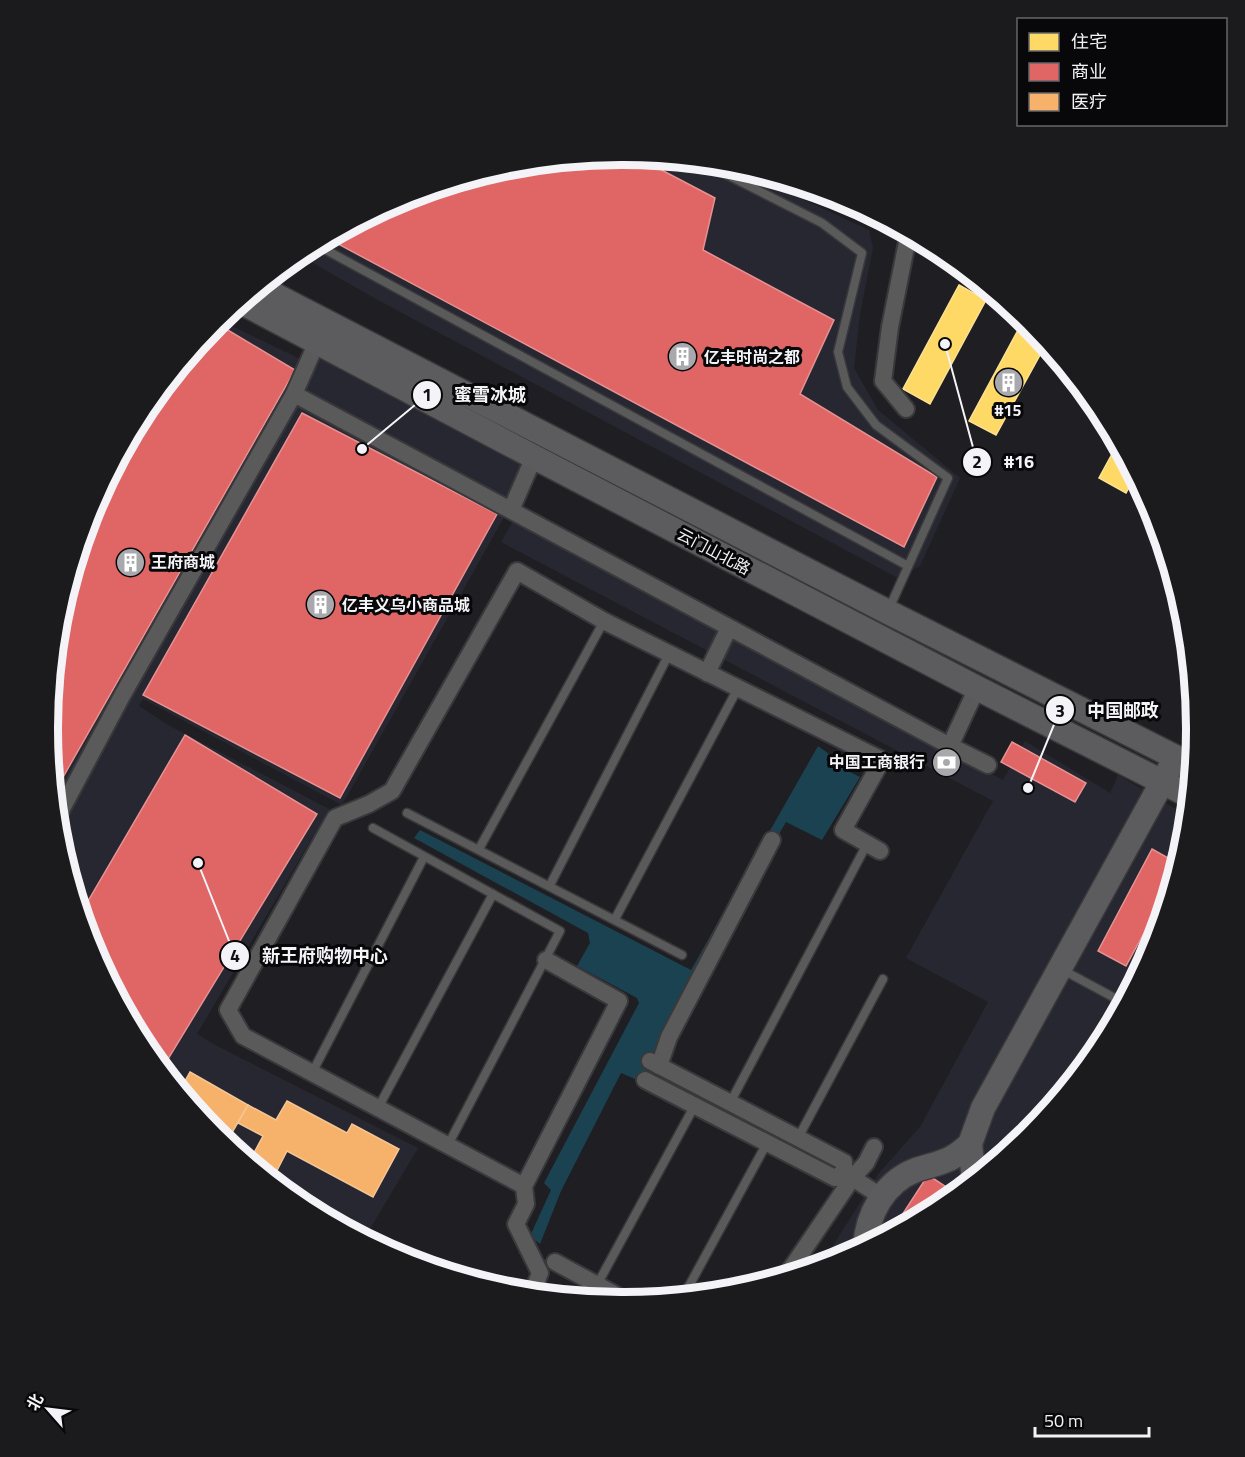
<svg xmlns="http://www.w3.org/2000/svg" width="1245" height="1457" font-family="'Titillium Web','Noto Sans SC',sans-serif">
	<rect width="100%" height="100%" fill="#1f1f23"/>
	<!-- built -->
	<g fill="#272731">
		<polygon points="623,154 726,164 869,230 873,248 860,314 854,368 878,410 960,478 920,566 896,577 376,299 299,255 403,198 511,165"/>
		<polygon points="219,320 315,366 322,355 524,462 507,512 342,805 143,699 139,706 170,726 329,809 197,1034 217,1046 418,1148 364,1239 303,1206 216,1134 145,1047 92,948 59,840 48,729 59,616 92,508 145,409"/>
		<polygon points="513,521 1003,780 1025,741 1110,793 1118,775 1188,816 1186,841 1153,949 1100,1048 1028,1135 941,1206 842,1259 820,1266 879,1173 920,1127 988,1002 906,958 993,801 501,542"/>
	</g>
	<!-- water -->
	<polygon fill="#1a4250" points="818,746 829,754 826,760 860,777 822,840 786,822 660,1040 653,1069 837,1166 837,1171 654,1076 635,1079 621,1073 561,1191 540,1244 530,1236 551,1190 544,1183 639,1003 637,998 577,966 590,943 588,933 414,838 420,830 691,970"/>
	<!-- homes -->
	<g fill="#ffd966" stroke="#fce192" stroke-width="1.5">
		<polygon points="959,285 986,300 930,404 903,389"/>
		<polygon points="1024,319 1046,344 996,435 969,421"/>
		<polygon points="1118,443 1136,475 1126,493 1099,478"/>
	</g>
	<!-- shops -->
	<g fill="#e06666" stroke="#e69192" stroke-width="1.5">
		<polygon points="623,154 633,155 715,198 703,250 834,320 800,394 937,477 904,547 327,238 403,198 511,165"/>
		<polygon points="216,323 295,370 54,793 48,729 59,616 92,508 145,409"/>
		<polygon points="302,413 497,514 340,798 143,695"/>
		<polygon points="185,735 317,814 162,1069 145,1047 92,948 81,913"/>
		<polygon points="1012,742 1086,783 1075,802 1001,762"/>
		<polygon points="1152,849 1179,864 1176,874 1126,966 1098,951"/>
		<polygon points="1163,916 1153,949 1140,974 1134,970"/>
		<polygon points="928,1175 957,1194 941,1206 895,1231 893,1229"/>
	</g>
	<!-- health -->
	<g fill="#f6b26b" stroke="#f5c695" stroke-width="1.5">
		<polygon points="190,1072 248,1105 226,1143 216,1134 180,1090"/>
		<polygon points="287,1101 347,1133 352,1124 399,1149 373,1197 287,1151 272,1180 249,1162 263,1136 238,1123 248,1105 276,1120"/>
	</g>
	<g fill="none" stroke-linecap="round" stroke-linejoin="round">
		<defs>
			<g id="lane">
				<polyline points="702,162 822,223 862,253 838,352 847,387 876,425 948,478 888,611"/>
				<polyline points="315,244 908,566"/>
				<polyline points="407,813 682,955"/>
				<polyline points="373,828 560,931 448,1145"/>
				<polyline points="479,849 604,621"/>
				<polyline points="550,885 669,654"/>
				<polyline points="615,919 738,688"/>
				<polyline points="1061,969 1124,1003"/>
				<polyline points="312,1073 424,857"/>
				<polyline points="730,1103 867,844"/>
				<polyline points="378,1108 493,894"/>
				<polyline points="798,1138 883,979"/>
				<polyline points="597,1285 695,1105"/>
				<polyline points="683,1297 767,1143"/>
			</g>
			<g id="street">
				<polyline points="902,230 908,237 890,327 883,381 906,409"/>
				<polyline points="908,237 956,263"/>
				<polyline points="294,394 950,746 988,765"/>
				<polyline points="511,510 534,457"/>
				<polyline points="707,673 729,628"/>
				<polyline points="950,746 977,688"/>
				<polyline points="57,818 123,694 294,394 317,342"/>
				<polyline points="659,1066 669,1037 772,840"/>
				<polyline points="645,1080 835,1178 844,1172 844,1162 650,1061"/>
				<polyline points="845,1173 882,1197"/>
				<polyline points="524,1186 243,1036 228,1010 335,818 369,804 392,791 517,571 604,621 882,760 843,830 880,851"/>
				<polyline points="555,1262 629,1302"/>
				<polyline points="786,1276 853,1177 866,1163 874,1147"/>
				<polyline points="532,1294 540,1273 516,1224 526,1204 524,1186 619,1001 546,960"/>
			</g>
			<g id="secondary">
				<polyline points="259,287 888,612 1193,766"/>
				<polyline points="241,302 534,457 977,688 1190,796"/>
				<polyline points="974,1180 970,1144 983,1108 1170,768"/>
				<path d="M 865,1247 C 867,1215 884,1182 916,1170 C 940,1162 950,1163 970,1144"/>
			</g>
		</defs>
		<!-- lane casing -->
		<use href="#lane" stroke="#39393c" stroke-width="11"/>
		<!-- street casing -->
		<use href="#street" stroke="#39393c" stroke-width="20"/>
		<!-- secondary casing -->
		<use href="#secondary" stroke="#39393c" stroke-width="27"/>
		<!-- lane -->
		<use href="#lane" stroke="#5a5a5a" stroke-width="8"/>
		<!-- street -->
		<use href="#street" stroke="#5a5a5a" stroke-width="16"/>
		<!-- secondary -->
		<use href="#secondary" stroke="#5c5c5e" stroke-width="24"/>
	</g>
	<!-- icons -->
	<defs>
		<symbol id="building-disc" viewBox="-11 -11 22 22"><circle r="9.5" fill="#a9a9ad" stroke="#08080b"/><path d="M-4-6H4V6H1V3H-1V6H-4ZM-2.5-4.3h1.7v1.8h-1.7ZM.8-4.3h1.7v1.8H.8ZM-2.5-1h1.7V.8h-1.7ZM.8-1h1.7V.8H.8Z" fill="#fff"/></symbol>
		<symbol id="bank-disc" viewBox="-11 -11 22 22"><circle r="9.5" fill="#a9a9ad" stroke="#08080b"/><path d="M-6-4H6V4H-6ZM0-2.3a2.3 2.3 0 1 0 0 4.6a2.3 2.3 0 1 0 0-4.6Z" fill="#fff"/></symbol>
	</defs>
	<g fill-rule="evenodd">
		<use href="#building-disc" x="666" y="340" width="33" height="33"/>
		<use href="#building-disc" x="992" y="366" width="33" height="33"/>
		<use href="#building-disc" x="114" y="546" width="33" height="33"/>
		<use href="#building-disc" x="304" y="588" width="33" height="33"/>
		<use href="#bank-disc" x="930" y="746" width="33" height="33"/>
	</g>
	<g text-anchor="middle" stroke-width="6" stroke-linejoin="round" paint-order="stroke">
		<!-- poi labels -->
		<g font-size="16" font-weight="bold" fill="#f4f4f8" stroke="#08080b" text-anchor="start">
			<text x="704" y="363">亿丰时尚之都</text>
			<text x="1008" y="416" text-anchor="middle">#15</text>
			<text x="151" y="568">王府商城</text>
			<text x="342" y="611">亿丰义乌小商品城</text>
			<text x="925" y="768" text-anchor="end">中国工商银行</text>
		</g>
		<!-- street labels -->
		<g font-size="16" fill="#f4f4f8" stroke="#08080b">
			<text transform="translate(714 551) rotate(28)" y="6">云门山北路</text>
		</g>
	</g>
	<!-- crop -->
	<path d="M0 0H1245V1457H0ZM621 165H623A563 563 0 0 1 1186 728V729A563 563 0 0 1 623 1292H621A563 563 0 0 1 58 729V728A563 563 0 0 1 621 165Z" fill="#1b1b1e" fill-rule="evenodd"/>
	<path fill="none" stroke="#f4f4f8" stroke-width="8" d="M621 165H623A563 563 0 0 1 1186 728V729A563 563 0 0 1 623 1292H621A563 563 0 0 1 58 729V728A563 563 0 0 1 621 165Z"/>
	<!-- callouts -->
	<path fill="none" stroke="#f4f4f8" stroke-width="2" d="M362 449L427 395M945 344L977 462M1028 788L1060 710M198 863L235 956"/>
	<g fill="#f4f4f8" stroke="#08080b" stroke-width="2">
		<circle cx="362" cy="449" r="6"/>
		<circle cx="945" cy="344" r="6"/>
		<circle cx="1028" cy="788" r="6"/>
		<circle cx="198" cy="863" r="6"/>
		<circle cx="427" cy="395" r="15"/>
		<circle cx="977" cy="462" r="15"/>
		<circle cx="1060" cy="710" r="15"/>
		<circle cx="235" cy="956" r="15"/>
	</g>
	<g font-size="18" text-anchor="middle" font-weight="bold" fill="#111">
		<text x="427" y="401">1</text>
		<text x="977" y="468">2</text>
		<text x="1060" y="717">3</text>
		<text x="235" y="962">4</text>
	</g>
	<g font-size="18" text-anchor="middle" font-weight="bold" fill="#f4f4f8" stroke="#08080b" stroke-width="6" stroke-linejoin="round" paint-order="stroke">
		<text x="490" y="401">蜜雪冰城</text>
		<text x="1019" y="468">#16</text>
		<text x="1123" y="717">中国邮政</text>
		<text x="325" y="962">新王府购物中心</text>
	</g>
	<!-- legend -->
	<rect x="1017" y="18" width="210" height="108" fill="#08080b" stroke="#66666a" stroke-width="1.5"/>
	<rect x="1029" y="33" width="30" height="18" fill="#ffd966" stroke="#66666a" stroke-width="1.5"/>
	<text x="1071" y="48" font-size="18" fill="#f4f4f8">住宅</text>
	<rect x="1029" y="63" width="30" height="18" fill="#e06666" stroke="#66666a" stroke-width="1.5"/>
	<text x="1071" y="78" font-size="18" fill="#f4f4f8">商业</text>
	<rect x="1029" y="93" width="30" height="18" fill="#f6b26b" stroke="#66666a" stroke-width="1.5"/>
	<text x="1071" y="108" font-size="18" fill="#f4f4f8">医疗</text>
	<!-- north arrow -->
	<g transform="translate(48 1409) rotate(298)" stroke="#08080b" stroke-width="4.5" paint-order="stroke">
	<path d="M0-4.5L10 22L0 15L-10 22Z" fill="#f4f4f8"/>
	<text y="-9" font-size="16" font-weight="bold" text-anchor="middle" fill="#f4f4f8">北</text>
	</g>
	<!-- scale -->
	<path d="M1035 1427v9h114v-9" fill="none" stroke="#f4f4f8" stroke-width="3"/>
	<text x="1044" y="1427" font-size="18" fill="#f4f4f8" stroke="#08080b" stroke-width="4.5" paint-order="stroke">50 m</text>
</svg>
